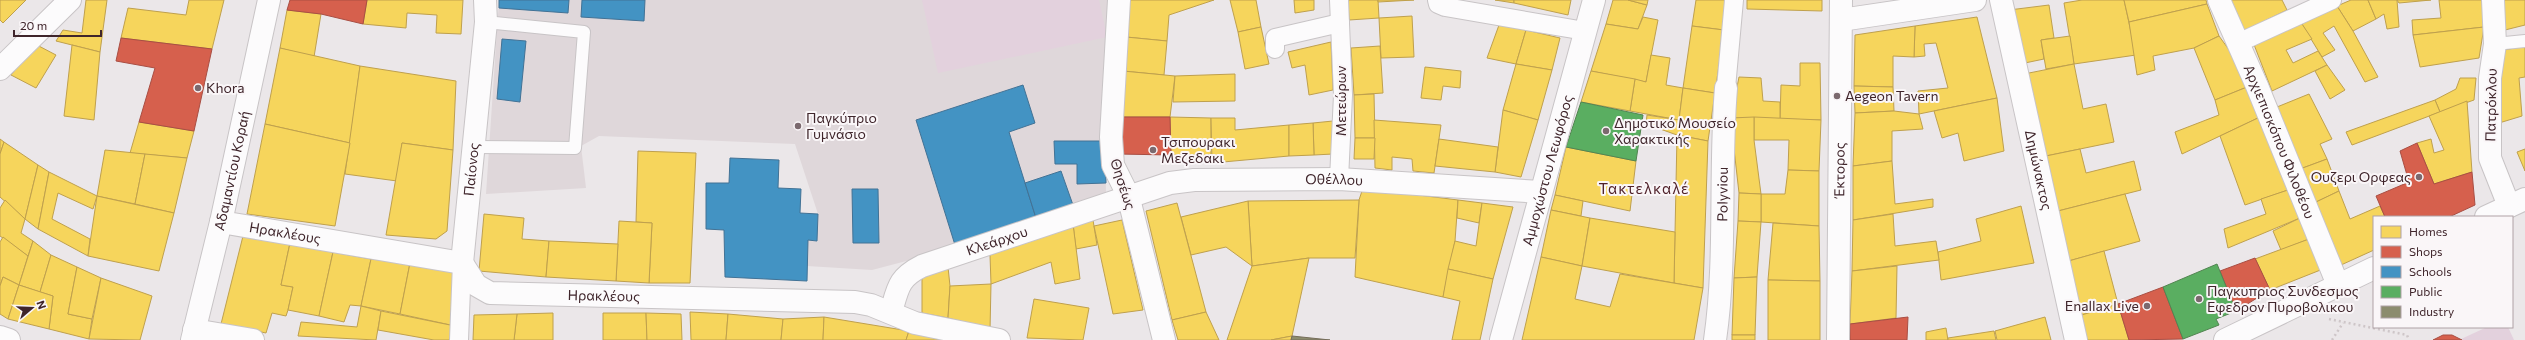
<svg xmlns="http://www.w3.org/2000/svg" width="2525" height="340" font-family="Commissioner,sans-serif">
	<rect width="100%" height="100%" fill="#ebe7e9"/>
	<!-- built -->
	<polygon fill="#dfd7da" points="499,0 1112,0 1105,117 1106,198 914,259 872,270 807,266 807,240 817,241 818,214 795,144 599,136 581,146 586,188 486,194"/>
	<!-- green -->
	<g fill="#e3d1dd">
		<polygon points="922,0 1099,0 1107,37 938,73"/>
		<polygon points="2487,327 2508,327 2514,340 2459,340"/>
	</g>
	<!-- homes -->
	<g fill="#f6d55c" stroke="#bfa04d">
		<polygon points="0,0 26,0 3,23 0,20"/>
		<polygon points="86,0 107,0 100,52 56,41 63,30 82,33"/>
		<polygon points="189,0 224,0 212,49 121,38 128,8 186,15"/>
		<polygon points="367,0 463,0 461,34 436,33 437,15 407,13 406,28 363,24"/>
		<polygon points="1129,0 1214,0 1169,15 1167,41 1126,37"/>
		<polygon points="1230,0 1256,0 1261,27 1238,32"/>
		<polygon points="1294,0 1314,0 1314,10 1295,13"/>
		<polygon points="1348,0 1378,0 1379,18 1349,20"/>
		<polygon points="1378,0 1414,0 1378,2"/>
		<polygon points="1495,0 1514,0 1514,3"/>
		<polygon points="1514,0 1571,0 1568,15 1514,3"/>
		<polygon points="1613,0 1628,0 1647,5 1638,29 1606,24"/>
		<polygon points="1628,0 1648,0 1647,5"/>
		<polygon points="1696,0 1726,0 1724,30 1692,26"/>
		<polygon points="1747,0 1822,0 1822,11 1747,9"/>
		<polygon points="2082,0 2124,0 2136,55 2074,64 2064,3"/>
		<polygon points="2124,0 2206,0 2207,4 2129,22"/>
		<polygon points="2228,0 2282,0 2287,10 2244,31"/>
		<polygon points="2351,0 2368,0 2376,19 2353,31 2337,6"/>
		<polygon points="2368,0 2397,0 2399,27 2387,29 2384,14 2376,19"/>
		<polygon points="2397,0 2431,0 2399,3"/>
		<polygon points="2439,0 2483,0 2484,27 2413,35 2412,20 2441,18"/>
		<polygon points="2502,0 2525,0 2525,25 2505,30"/>
		<polygon points="2207,4 2219,36 2194,48 2153,56 2155,70 2137,75 2129,22"/>
		<polygon points="2049,5 2054,38 2041,40 2044,59 2020,64 2009,10"/>
		<polygon points="2337,6 2353,31 2378,77 2365,82 2334,26 2323,33 2335,50 2322,57 2300,21"/>
		<polygon points="287,10 321,14 314,57 280,48"/>
		<polygon points="1412,16 1414,57 1381,58 1379,18"/>
		<polygon points="1643,17 1658,20 1646,82 1591,71 1606,24 1638,29"/>
		<polygon points="1977,17 1997,98 1919,114 1918,91 1948,88 1936,43 1924,44 1925,56 1914,57 1915,26"/>
		<polygon points="2300,21 2312,39 2286,50 2293,63 2318,51 2327,65 2272,91 2253,42"/>
		<polygon points="1499,25 1526,30 1516,64 1487,58"/>
		<polygon points="1692,26 1724,30 1715,93 1683,88"/>
		<polygon points="1915,26 1914,57 1893,56 1893,87 1854,86 1855,35"/>
		<polygon points="1261,27 1269,64 1245,69 1238,32"/>
		<polygon points="2484,27 2479,58 2420,67 2413,35"/>
		<polygon points="1526,30 1560,38 1552,70 1516,64"/>
		<polygon points="2070,36 2074,64 2046,69 2041,40"/>
		<polygon points="2219,36 2235,58 2247,87 2215,100 2194,48"/>
		<polygon points="1126,37 1167,41 1164,75 1123,71"/>
		<polygon points="1331,42 1333,90 1309,95 1305,65 1292,68 1288,52"/>
		<polygon points="35,44 56,55 36,88 11,75"/>
		<polygon points="72,45 100,52 94,120 64,116"/>
		<polygon points="1380,46 1383,93 1354,95 1351,48"/>
		<polygon points="2525,46 2525,77 2519,78 2522,116 2499,123 2499,51"/>
		<polygon points="280,48 360,66 350,143 265,124"/>
		<polygon points="1651,55 1670,58 1666,85 1683,88 1679,120 1630,111 1635,79 1646,82"/>
		<polygon points="1800,63 1820,63 1821,120 1780,119 1781,85 1800,86"/>
		<polygon points="1516,64 1552,70 1538,120 1503,110"/>
		<polygon points="2074,64 2083,109 2106,104 2114,142 2041,157 2024,74"/>
		<polygon points="2327,65 2345,90 2330,99 2315,71"/>
		<polygon points="360,66 456,81 453,150 402,143 397,181 345,174"/>
		<polygon points="1425,67 1461,71 1460,88 1443,86 1441,100 1421,98"/>
		<polygon points="1123,71 1175,76 1170,117 1120,117"/>
		<polygon points="1591,71 1635,79 1630,111 1581,102"/>
		<polygon points="1235,74 1235,101 1173,102 1175,76"/>
		<polygon points="1739,77 1761,78 1763,101 1780,102 1780,119 1731,118"/>
		<polygon points="2460,78 2476,78 2474,100 2440,112 2435,100 2456,89"/>
		<polygon points="1854,86 1893,87 1894,111 1855,113"/>
		<polygon points="2247,87 2260,117 2182,154 2175,132 2219,115 2215,100"/>
		<polygon points="1683,88 1715,93 1708,141 1677,135 1646,124 1647,115 1679,120"/>
		<polygon points="1374,94 1375,138 1355,138 1354,95"/>
		<polygon points="2309,94 2332,139 2320,144 2327,159 2300,169 2277,107"/>
		<polygon points="1997,98 2004,151 1964,161 1958,133 1942,138 1934,111"/>
		<polygon points="2435,100 2440,112 2352,145 2346,132"/>
		<polygon points="2467,101 2472,172 2434,184 2417,143 2431,139 2434,153 2444,150 2429,116"/>
		<polygon points="1503,110 1538,120 1521,177 1495,172"/>
		<polygon points="1894,111 1919,114 1923,129 1892,131 1892,161 1853,166 1855,113"/>
		<polygon points="1170,117 1211,118 1211,155 1171,155"/>
		<polygon points="1754,117 1821,120 1819,171 1788,170 1789,140 1754,140"/>
		<polygon points="1754,117 1754,140 1761,194 1739,193 1733,140 1731,118"/>
		<polygon points="2260,117 2288,190 2245,205 2220,136"/>
		<polygon points="1211,118 1235,118 1235,130 1289,125 1289,156 1212,163"/>
		<polygon points="1374,120 1441,125 1434,173 1413,171 1412,159 1392,157 1392,170 1375,168"/>
		<polygon points="1333,121 1333,154 1314,155 1313,123"/>
		<polygon points="139,122 194,131 187,158 130,153"/>
		<polygon points="1313,123 1314,155 1289,156 1289,125"/>
		<polygon points="265,124 350,143 335,226 247,214"/>
		<polygon points="1677,135 1708,141 1703,288 1674,283"/>
		<polygon points="1355,138 1375,138 1374,159 1354,159"/>
		<polygon points="0,139 4,142 0,154"/>
		<polygon points="1439,139 1498,147 1495,172 1435,166"/>
		<polygon points="4,142 38,165 25,219 0,197 0,154"/>
		<polygon points="402,143 453,150 447,231 436,239 386,235"/>
		<polygon points="1566,147 1636,161 1630,211 1555,195"/>
		<polygon points="2080,149 2086,173 2134,161 2141,190 2054,212 2041,157"/>
		<polygon points="2525,149 2525,171 2517,152"/>
		<polygon points="105,150 145,154 135,204 97,196"/>
		<polygon points="638,151 696,153 690,283 649,283 652,223 636,222"/>
		<polygon points="145,154 187,158 174,213 135,204"/>
		<polygon points="2327,159 2339,191 2316,202 2300,169"/>
		<polygon points="1892,161 1895,204 1933,199 1933,207 1853,220 1853,166"/>
		<polygon points="38,165 49,172 38,229 25,219"/>
		<polygon points="1788,170 1819,171 1819,226 1761,222 1761,194 1785,194"/>
		<polygon points="49,172 97,196 93,209 58,193 52,219 90,239 88,256 38,229"/>
		<polygon points="1363,188 1458,200 1455,241 1443,297 1355,277 1359,200"/>
		<polygon points="2288,190 2300,218 2228,248 2224,229 2266,214 2261,199"/>
		<polygon points="2339,191 2350,219 2380,206 2385,217 2374,217 2374,250 2341,265 2316,202"/>
		<polygon points="1739,193 1761,194 1761,222 1738,221"/>
		<polygon points="2125,194 2140,241 2065,262 2054,212"/>
		<polygon points="1555,195 1583,201 1581,216 1551,210"/>
		<polygon points="97,196 174,213 159,271 88,256"/>
		<polygon points="5,200 25,219 21,233 33,241 28,256 0,236 0,208"/>
		<polygon points="1359,200 1355,258 1309,258 1252,266 1248,201"/>
		<polygon points="1458,200 1482,203 1479,223 1457,218"/>
		<polygon points="1248,201 1252,266 1226,247 1191,255 1181,217"/>
		<polygon points="1177,203 1206,312 1172,320 1146,211"/>
		<polygon points="1482,203 1513,207 1493,279 1448,269 1455,241 1476,246"/>
		<polygon points="2021,206 2034,263 1941,280 1938,252 1981,241 1976,219"/>
		<polygon points="1551,210 1590,218 1582,266 1541,257"/>
		<polygon points="484,214 524,218 522,239 549,241 546,277 479,271"/>
		<polygon points="1893,214 1895,246 1936,241 1939,260 1852,271 1853,220"/>
		<polygon points="1590,218 1675,232 1674,283 1582,266"/>
		<polygon points="2300,218 2309,239 2281,250 2273,231"/>
		<polygon points="1093,220 1097,245 1076,249 1073,224"/>
		<polygon points="1122,220 1143,310 1113,314 1094,226"/>
		<polygon points="619,221 652,223 649,283 616,281"/>
		<polygon points="1738,221 1761,222 1757,277 1734,278"/>
		<polygon points="1773,223 1819,226 1820,281 1768,280"/>
		<polygon points="1073,224 1080,279 1055,284 1051,262 991,284 990,255"/>
		<polygon points="243,236 290,243 281,285 293,287 288,310 286,316 272,313 266,333 221,324"/>
		<polygon points="3,237 28,256 19,285 3,277 0,286 0,242"/>
		<polygon points="2309,239 2323,269 2270,290 2255,259"/>
		<polygon points="33,241 51,255 40,292 19,285"/>
		<polygon points="549,241 618,244 616,281 546,277"/>
		<polygon points="290,243 333,252 319,316 288,310 293,287 281,285"/>
		<polygon points="2104,251 2118,304 2075,317 2065,262"/>
		<polygon points="333,252 371,259 361,306 350,305 344,322 319,316"/>
		<polygon points="51,255 77,267 68,314 92,319 89,339 49,329 53,296 40,292"/>
		<polygon points="1541,257 1582,266 1575,299 1610,307 1620,274 1703,288 1694,340 1522,340"/>
		<polygon points="1309,258 1292,336 1271,340 1227,340 1252,266"/>
		<polygon points="371,259 410,263 400,314 361,306"/>
		<polygon points="410,263 461,272 455,326 400,314"/>
		<polygon points="1897,266 1896,318 1850,324 1852,271"/>
		<polygon points="77,267 101,278 92,319 68,314"/>
		<polygon points="948,267 950,286 948,318 922,313 922,276"/>
		<polygon points="1448,269 1493,279 1480,340 1452,340 1460,301 1443,297"/>
		<polygon points="3,277 19,285 8,319 0,314 0,286"/>
		<polygon points="1757,277 1755,335 1732,335 1734,278"/>
		<polygon points="101,278 152,296 140,340 89,339"/>
		<polygon points="1768,280 1820,281 1820,340 1768,340"/>
		<polygon points="991,284 990,330 948,318 950,286"/>
		<polygon points="19,285 53,296 49,329 8,319"/>
		<polygon points="1034,299 1089,308 1083,340 1027,338"/>
		<polygon points="2118,304 2129,340 2082,340 2075,317"/>
		<polygon points="361,306 381,311 376,340 298,336 301,322 357,327"/>
		<polygon points="381,311 455,326 453,340 434,340 378,330"/>
		<polygon points="690,312 728,314 726,340 691,340"/>
		<polygon points="1206,312 1219,340 1178,340 1172,320"/>
		<polygon points="553,313 553,340 514,340 517,314"/>
		<polygon points="603,313 646,313 647,340 603,340"/>
		<polygon points="646,313 681,314 682,340 647,340"/>
		<polygon points="517,314 514,340 473,340 474,315"/>
		<polygon points="728,314 783,319 781,340 726,340"/>
		<polygon points="824,317 823,340 781,340 783,319"/>
		<polygon points="824,317 909,331 906,340 823,340"/>
		<polygon points="2045,317 2051,340 1997,340 1995,331"/>
		<polygon points="1946,328 1948,340 1926,340 1926,332"/>
		<polygon points="909,331 938,338 937,340 906,340"/>
		<polygon points="1994,331 1996,340 1948,340 1948,338"/>
		<rect x="1732" y="335" width="23" height="5"/>
		<polygon points="1292,336 1291,340 1271,340"/>
	</g>
	<!-- shops -->
	<g fill="#d6604d" stroke="#a94e43">
		<polygon points="290,0 367,0 363,24 321,14 287,10"/>
		<polygon points="121,38 212,49 194,131 139,122 155,68 116,61"/>
		<polygon points="1120,117 1170,117 1171,155 1118,154"/>
		<polygon points="2417,143 2434,184 2472,172 2475,205 2449,217 2385,217 2376,196 2409,182 2400,151"/>
		<polygon points="2255,258 2270,290 2236,311 2220,271"/>
		<polygon points="2163,287 2183,339 2129,340 2118,304"/>
		<polygon points="1908,317 1907,340 1850,340 1850,324"/>
		<polygon points="2443,335 2452,335 2462,340 2433,340"/>
	</g>
	<!-- schools -->
	<g fill="#4393c3" stroke="#427295">
		<polygon points="499,0 569,0 568,13 499,8"/>
		<polygon points="582,0 645,0 644,21 581,17"/>
		<polygon points="502,39 526,41 520,102 497,99"/>
		<polygon points="1023,85 1035,123 1009,132 1036,218 955,245 916,120"/>
		<polygon points="1054,141 1105,141 1106,183 1077,184 1077,164 1055,164"/>
		<polygon points="730,158 779,160 778,188 801,189 800,213 818,214 817,241 808,240 807,281 725,277 724,230 706,229 706,183 729,183"/>
		<polygon points="1061,171 1073,205 1036,218 1025,183"/>
		<polygon points="852,189 878,189 879,243 853,243"/>
	</g>
	<!-- public -->
	<g fill="#5aae61" stroke="#528551">
		<polygon points="1581,102 1643,115 1636,161 1566,147"/>
		<polygon points="2217,264 2236,311 2216,319 2219,325 2183,339 2163,287"/>
	</g>
	<!-- industry -->
	<polygon fill="#8c8c6e" stroke="#756d5a" points="1292,336 1330,340 1291,340"/>
	<g fill="none" stroke-linecap="round" stroke-linejoin="round">
		<defs>
			<g id="service">
				<polyline points="2495,44 2525,41"/>
				<polyline points="474,147 575,148 584,32 486,22"/>
			</g>
			<g id="pedestrian">
				<polyline points="1339,0 1343,95 1339,179"/>
				<polyline points="1437,0 1438,4 1445,7 1585,31"/>
				<polyline points="2238,43 2332,0"/>
				<polyline points="1275,49 1275,38 1340,23"/>
				<polyline points="1726,88 1734,0"/>
				<polyline points="459,340 462,263"/>
			</g>
			<g id="minor">
				<polyline points="1119,0 1111,137 1113,165 1128,195 1164,340"/>
				<path id="s1" d="M 2001,0 L 2076,340"/>
				<path id="s2" d="M 2219,0 L 2257,86 L 2338,285"/>
				<polyline points="2493,0 2495,44 2490,78 2490,158 2509,206"/>
				<polyline points="1841,20 1975,0"/>
				<polyline points="0,69 70,0"/>
				<path id="s3" d="M 221,222 L 462,263"/>
				<path id="s4" d="M 462,263 L 476,285 L 490,293 L 855,302 L 871,305 L 915,323 L 999,340"/>
				<path id="s5" d="M 462,263 L 486,22 L 485,0"/>
				<path id="s6" d="M 891,312 C 898,288 898,278 922,266 L 1170,183 L 1194,180 L 1339,179 L 1541,192"/>
				<polyline points="194,330 253,340"/>
				<polyline points="0,337 9,340"/>
				<path id="s7" d="M 192,340 L 221,222 L 269,0"/>
				<path id="s8" d="M 1501,340 L 1594,0"/>
				<path id="s9" d="M 1715,340 C 1727,257 1719,172 1726,88"/>
				<path id="s10" d="M 1838,340 L 1841,0"/>
			</g>
			<g id="tertiary">
				<polyline points="2486,217 2525,199"/>
				<polyline points="2225,340 2374,268"/>
			</g>
		</defs>
		<!-- service casing -->
		<use href="#service" stroke="#c8c4c6" stroke-width="14"/>
		<!-- pedestrian casing -->
		<use href="#pedestrian" stroke="#c8c4c6" stroke-width="20"/>
		<!-- minor casing -->
		<use href="#minor" stroke="#c8c4c6" stroke-width="24"/>
		<!-- tertiary casing -->
		<use href="#tertiary" stroke="#c8c4c6" stroke-width="24"/>
		<!-- path -->
		<g stroke="#cec6c8" stroke-width="2.5" stroke-dasharray="2 3" stroke-linecap="butt">
			<polyline points="2329,319 2407,335 2409,340"/>
			<polyline points="2332,340 2343,323"/>
		</g>
		<!-- service -->
		<use href="#service" stroke="#fcfbfc" stroke-width="12"/>
		<!-- pedestrian -->
		<use href="#pedestrian" stroke="#fcfbfc" stroke-width="18"/>
		<!-- minor -->
		<use href="#minor" stroke="#fcfbfc" stroke-width="22"/>
		<!-- tertiary -->
		<use href="#tertiary" stroke="#fcfbfc" stroke-width="22"/>
	</g>
	<!-- markers -->
	<g fill="#7b696e" stroke="#faf6f8" stroke-width="1.5">
		<circle cx="198" cy="88" r="4"/>
		<circle cx="1837" cy="96" r="4"/>
		<circle cx="798" cy="126" r="4"/>
		<circle cx="1606" cy="131" r="4"/>
		<circle cx="1153" cy="150" r="4"/>
		<circle cx="2419" cy="177" r="4"/>
		<circle cx="2199" cy="299" r="4"/>
		<circle cx="2147" cy="306" r="4"/>
	</g>
	<g text-anchor="middle" stroke-width="4" stroke-linejoin="round" paint-order="stroke">
		<!-- poi labels -->
		<g font-size="14" fill="#3f252b" stroke="#faf6f8" text-anchor="start">
			<text x="206" y="93">Khora</text>
			<text x="1845" y="101">Aegeon Tavern</text>
			<text x="806" y="123">Παγκύπριο<tspan x="806" dy="16">Γυμνάσιο</tspan></text>
			<text x="1614" y="128">Δημοτικό Μουσείο<tspan x="1614" dy="16">Χαρακτικής</tspan></text>
			<text x="1161" y="147">Τσιπουρακι<tspan x="1161" dy="16">Μεζεδακι</tspan></text>
			<text x="2411" y="182" text-anchor="end">Ουζερι Ορφεας</text>
			<text x="2207" y="296">Παγκυπριος Συνδεσμος<tspan x="2207" dy="16">Εφεδρον Πυροβολικου</tspan></text>
			<text x="2139" y="311" text-anchor="end">Enallax Live</text>
		</g>
		<!-- street labels -->
		<g font-size="14" fill="#3f252b" stroke="#faf6f8">
			<text transform="translate(1341 101) rotate(-90)" y="5">Μετεώρων</text>
			<text transform="translate(2491 105) rotate(-89)" y="5">Πατρόκλου</text>
			<text dy="5" stroke="none"><textPath href="#s2" startOffset="154">Αρχιεπισκόπου Φιλοθέου</textPath></text>
			<text dy="5" stroke="none"><textPath href="#s7" startOffset="174">Αδαμαντίου Κοραή</textPath></text>
			<text dy="5" stroke="none"><textPath href="#s5" startOffset="94">Παίονος</textPath></text>
			<text dy="5" stroke="none"><textPath href="#s8" startOffset="176">Αμμοχώστου Λεωφόρος</textPath></text>
			<text dy="5" stroke="none"><textPath href="#s10" startOffset="170">Έκτορος</textPath></text>
			<text dy="5" stroke="none"><textPath href="#s1" startOffset="174">Δημώνακτος</textPath></text>
			<text dy="5" stroke="none"><textPath href="#s6" startOffset="484">Οθέλλου</textPath></text>
			<text transform="translate(1123 184) rotate(72)" y="5">Θησέως</text>
			<text dy="5" stroke="none"><textPath href="#s9" startOffset="146">Polyviou</textPath></text>
			<text dy="5" stroke="none"><textPath href="#s3" startOffset="65">Ηρακλέους</textPath></text>
			<text dy="5" stroke="none"><textPath href="#s6" startOffset="137">Κλεάρχου</textPath></text>
			<text dy="5" stroke="none"><textPath href="#s4" startOffset="156">Ηρακλέους</textPath></text>
		</g>
		<!-- neighbourhood labels -->
		<g font-size="15" letter-spacing="1" fill="#50222b" stroke="#faf6f8">
			<text x="1644" y="194">Τακτελκαλέ</text>
		</g>
	</g>
	<!-- legend -->
	<rect x="2373" y="216" width="140" height="112" fill="#faf6f8" stroke="#afa2a6"/>
	<rect x="2381" y="226" width="20" height="12" fill="#f6d55c" stroke="#afa2a6"/>
	<text x="2409" y="236" font-size="12" fill="#3f252b">Homes</text>
	<rect x="2381" y="246" width="20" height="12" fill="#d6604d" stroke="#afa2a6"/>
	<text x="2409" y="256" font-size="12" fill="#3f252b">Shops</text>
	<rect x="2381" y="266" width="20" height="12" fill="#4393c3" stroke="#afa2a6"/>
	<text x="2409" y="276" font-size="12" fill="#3f252b">Schools</text>
	<rect x="2381" y="286" width="20" height="12" fill="#5aae61" stroke="#afa2a6"/>
	<text x="2409" y="296" font-size="12" fill="#3f252b">Public</text>
	<rect x="2381" y="306" width="20" height="12" fill="#8c8c6e" stroke="#afa2a6"/>
	<text x="2409" y="316" font-size="12" fill="#3f252b">Industry</text>
	<!-- north arrow -->
	<g transform="translate(32 308) rotate(71)" stroke="#faf6f8" stroke-width="3" paint-order="stroke">
	<path d="M0-3L7 15L0 10L-7 15Z" fill="#3f252b"/>
	<text y="-6" font-size="11" font-weight="bold" text-anchor="middle" fill="#3f252b">N</text>
	</g>
	<!-- scale -->
	<path d="M14 30v6h87v-6" fill="none" stroke="#3f252b" stroke-width="2"/>
	<text x="20" y="30" font-size="12" fill="#3f252b" stroke="#faf6f8" stroke-width="3" paint-order="stroke">20 m</text>
</svg>
